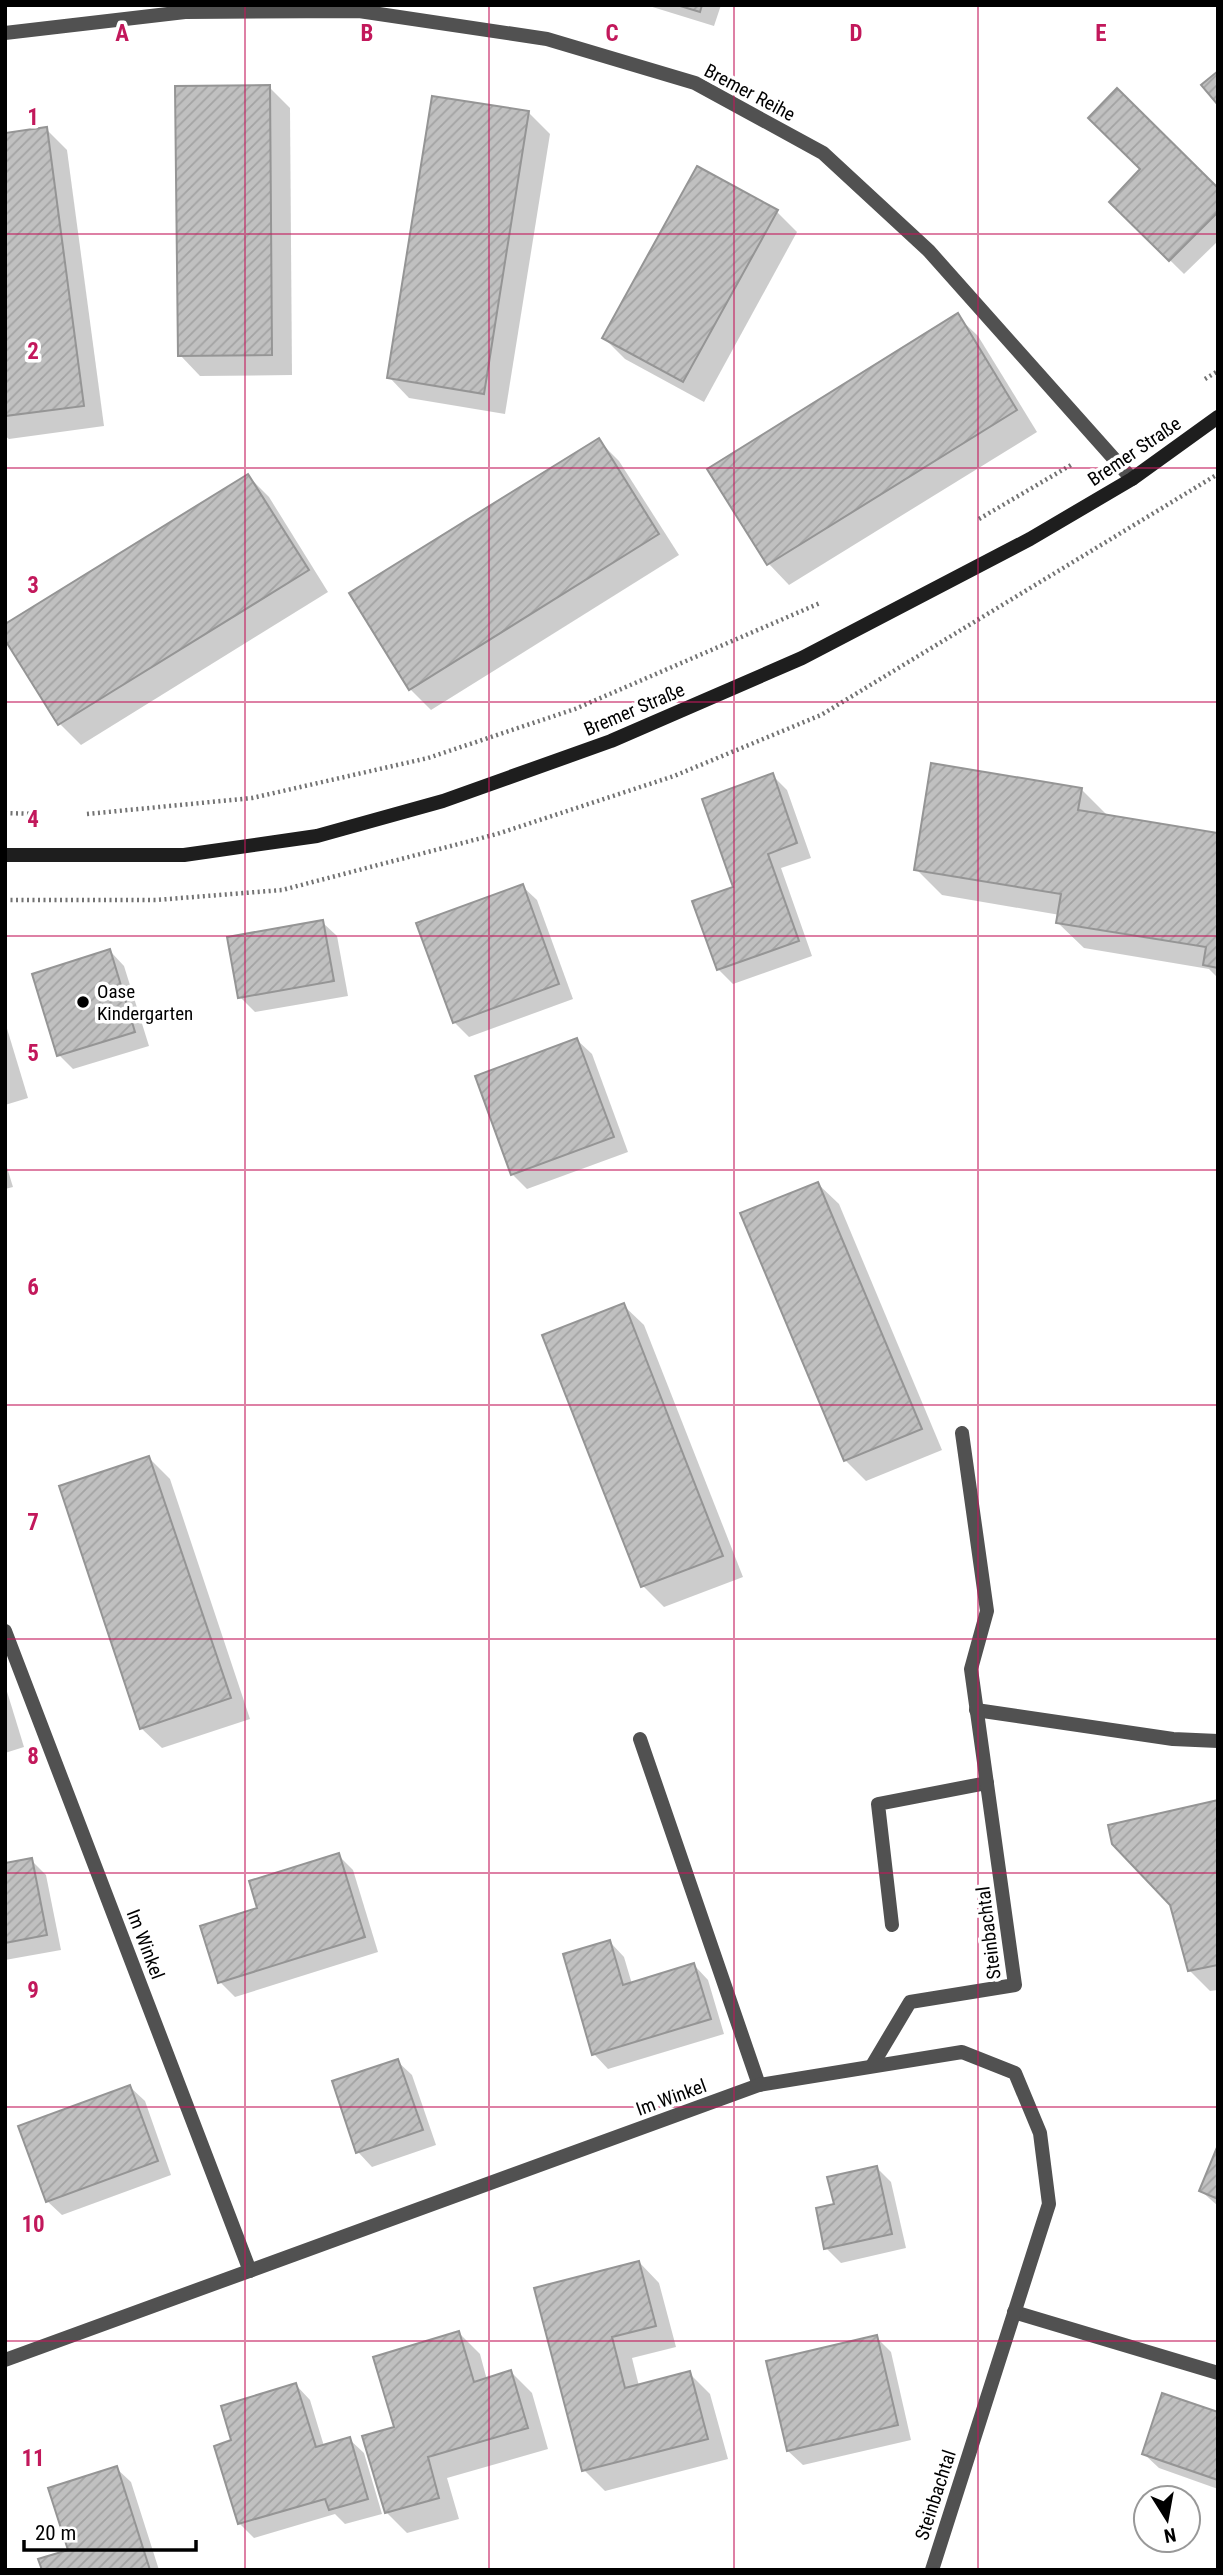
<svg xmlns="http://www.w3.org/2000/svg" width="1223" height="2575" font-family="'Roboto Condensed',sans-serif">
	<defs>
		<pattern id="building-hatch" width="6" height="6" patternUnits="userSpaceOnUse" patternTransform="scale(1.75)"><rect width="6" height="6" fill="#c0c0c0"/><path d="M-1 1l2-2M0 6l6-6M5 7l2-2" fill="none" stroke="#a3a3a3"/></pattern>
	</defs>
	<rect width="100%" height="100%" fill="#fff"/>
	<!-- shadow -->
	<g fill="#0003">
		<polygon points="646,5 721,5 714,26"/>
		<polygon points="269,87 290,108 292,375 200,376 180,355"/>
		<polygon points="529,113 550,134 505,414 409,398 389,377"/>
		<polygon points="46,129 67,150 104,426 9,439 5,436 5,134"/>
		<polygon points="1218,190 1218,241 1184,274 1111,202"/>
		<polygon points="776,211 797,232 704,402 625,359 604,338"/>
		<polygon points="957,316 978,336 1037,432 789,585 769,564 710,470"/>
		<polygon points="599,441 619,461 679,555 431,710 410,689"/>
		<polygon points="248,476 269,497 328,592 81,745 60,724 5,637"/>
		<polygon points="772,775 787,790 811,858 781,868 812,956 733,984 718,969 735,888"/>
		<polygon points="1081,789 1107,815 1218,834 1218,978 1209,969 1084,948 1058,923 1060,915 942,895 916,869"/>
		<polygon points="522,886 537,900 573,999 469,1037 454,1022"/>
		<polygon points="322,922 337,936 348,996 255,1012 240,997"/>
		<polygon points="110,951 124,966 149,1046 73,1069 59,1055"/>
		<polygon points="5,1022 28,1098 5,1105"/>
		<polygon points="577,1040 592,1054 628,1152 527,1189 512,1174"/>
		<polygon points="5,1161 13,1187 5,1189"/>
		<polygon points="818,1184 839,1204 942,1450 866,1481 845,1460"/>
		<polygon points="623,1305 644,1325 743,1577 664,1607 643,1586 545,1336"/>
		<polygon points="149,1458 170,1479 250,1719 162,1748 141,1728"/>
		<polygon points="5,1685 24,1747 5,1753"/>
		<polygon points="1218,1802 1218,1990 1210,1991 1189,1970 1172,1904"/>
		<polygon points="338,1855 353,1870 378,1952 235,1997 220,1982 259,1909"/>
		<polygon points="31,1860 46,1875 61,1950 5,1960 5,1865"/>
		<polygon points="610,1942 624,1957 632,1984 694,1965 708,1980 724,2034 608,2069 594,2054"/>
		<polygon points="397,2061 412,2075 436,2145 372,2167 358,2152"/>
		<polygon points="130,2087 145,2101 171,2175 62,2215 47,2201"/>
		<polygon points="1218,2150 1218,2206 1201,2191"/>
		<polygon points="877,2168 891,2182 906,2248 841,2263 826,2248 836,2206"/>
		<polygon points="639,2262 659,2283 676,2347 632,2358 639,2386 689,2373 710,2394 728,2459 605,2491 584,2470 536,2289"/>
		<polygon points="459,2333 480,2354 487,2380 511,2372 532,2393 548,2449 447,2478 459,2519 407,2533 386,2512 396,2428"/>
		<polygon points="876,2337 891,2352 911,2440 803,2465 788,2451"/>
		<polygon points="296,2385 310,2400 324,2446 349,2439 364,2453 382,2514 345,2524 335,2514 254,2538 239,2523 234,2442"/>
		<polygon points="1218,2413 1218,2489 1159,2468 1144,2454"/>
		<polygon points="116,2468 131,2482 159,2570 43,2570 70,2551"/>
	</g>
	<!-- building -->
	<g fill="url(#building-hatch)" stroke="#959595" stroke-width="2">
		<polygon points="677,5 702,5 700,12"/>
		<polygon points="1218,71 1218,105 1201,85"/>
		<polygon points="270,85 272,355 178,356 175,86"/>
		<polygon points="1117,88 1218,188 1218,212 1169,261 1109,202 1140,169 1088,118"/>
		<polygon points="432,96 529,111 484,394 387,378"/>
		<polygon points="47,127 84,406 5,416 5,133"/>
		<polygon points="697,166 778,210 683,382 602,338"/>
		<polygon points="958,313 1017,410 767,565 707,469"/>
		<polygon points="599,438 659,534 409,690 349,593"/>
		<polygon points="248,474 309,570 58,725 5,640 5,624"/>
		<polygon points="931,763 1082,788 1078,810 1218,833 1218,968 1203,965 1206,947 1056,923 1061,894 914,870"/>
		<polygon points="773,773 797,843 768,854 799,941 717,970 692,901 733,887 702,799"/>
		<polygon points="523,884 559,984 453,1023 416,923"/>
		<polygon points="323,920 334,981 238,998 227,937"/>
		<polygon points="110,949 135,1032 57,1056 32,974"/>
		<polygon points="577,1038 614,1137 511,1175 475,1076"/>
		<polygon points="818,1182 922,1429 844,1461 740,1213"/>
		<polygon points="624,1303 723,1556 641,1587 542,1335"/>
		<polygon points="149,1456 231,1698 140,1729 59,1486"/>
		<polygon points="1218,1800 1218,1965 1188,1971 1170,1905 1112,1844 1108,1825"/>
		<polygon points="339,1853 365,1937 218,1983 200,1926 257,1908 249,1881"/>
		<polygon points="32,1858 47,1935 5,1943 5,1863"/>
		<polygon points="610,1940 623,1985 694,1963 711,2019 592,2055 563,1954"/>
		<polygon points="398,2059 423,2130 356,2153 332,2081"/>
		<polygon points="130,2085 158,2161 46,2202 18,2126"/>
		<polygon points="1218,2145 1218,2199 1199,2191"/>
		<polygon points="877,2166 892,2234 824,2249 816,2208 834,2204 827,2177"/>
		<polygon points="639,2261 656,2326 612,2337 625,2388 690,2371 708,2439 582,2471 534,2288"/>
		<polygon points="459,2331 474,2382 511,2370 528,2428 428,2457 439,2498 385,2513 362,2436 394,2427 373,2357"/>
		<polygon points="877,2335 898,2425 787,2451 766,2361"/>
		<polygon points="296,2383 316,2447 350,2437 368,2499 329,2510 325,2499 238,2524 214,2446 231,2440 221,2406"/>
		<polygon points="1162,2393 1218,2412 1218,2480 1142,2454"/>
		<polygon points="117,2466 150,2570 42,2570 38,2559 68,2550 48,2488"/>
	</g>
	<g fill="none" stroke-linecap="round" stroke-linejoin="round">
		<!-- path -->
		<g stroke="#737373" stroke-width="4.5" stroke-dasharray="2 3.5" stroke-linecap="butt">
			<polyline points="1205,379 1218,371"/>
			<polyline points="979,519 1071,465"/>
			<polyline points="5,813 39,814"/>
			<polyline points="87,814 252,798 428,758 575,709 820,603"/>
			<polyline points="5,900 156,900 282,890 497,834 674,776 821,715 1218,474"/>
		</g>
		<!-- lane -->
		<g stroke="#515151" stroke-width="14">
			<polyline points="976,1710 1173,1739 1218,1741"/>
			<polyline points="640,1739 759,2085"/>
			<polyline points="892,1925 878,1804 987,1783"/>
		</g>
		<!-- street -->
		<g stroke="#515151" stroke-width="14">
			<polyline points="5,33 185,12 359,11 547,39 695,83 823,153 929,251 1132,479"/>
			<polyline points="5,1631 250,2271"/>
			<polyline points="873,2064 910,2002 1015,1985 971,1669 987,1611 962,1433"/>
			<polyline points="1014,2312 1218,2373"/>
			<polyline points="5,2360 759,2085 962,2052 1015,2073 1040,2133 1049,2204 932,2570"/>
		</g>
		<!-- secondary -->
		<polyline stroke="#1e1e1e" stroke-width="14" points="5,855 184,855 317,836 443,801 611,741 802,658 1030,539 1132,479 1218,417"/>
	</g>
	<!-- grid -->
	<path fill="none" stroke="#c2185b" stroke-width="2" stroke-opacity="0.55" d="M 245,5 L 245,2570M 489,5 L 489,2570M 734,5 L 734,2570M 978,5 L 978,2570M 5,234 L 1218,234M 5,468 L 1218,468M 5,702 L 1218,702M 5,936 L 1218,936M 5,1170 L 1218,1170M 5,1405 L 1218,1405M 5,1639 L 1218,1639M 5,1873 L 1218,1873M 5,2107 L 1218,2107M 5,2341 L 1218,2341"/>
	<!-- markers -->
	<circle fill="#000" stroke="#fff" stroke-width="2.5" cx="83" cy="1002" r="7"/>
	<g text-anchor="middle" stroke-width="7" stroke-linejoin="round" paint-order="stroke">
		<!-- street labels -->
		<g font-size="19" fill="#000" stroke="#fff">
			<text transform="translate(750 92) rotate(28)" y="7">Bremer Reihe</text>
			<text transform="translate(1134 451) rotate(-34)" y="7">Bremer Straße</text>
			<text transform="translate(634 709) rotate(-23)" y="7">Bremer Straße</text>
			<text transform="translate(988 1933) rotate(-97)" y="7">Steinbachtal</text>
			<text transform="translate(146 1944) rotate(69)" y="7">Im Winkel</text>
			<text transform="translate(671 2097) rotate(-20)" y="7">Im Winkel</text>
			<text transform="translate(935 2495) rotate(-72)" y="7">Steinbachtal</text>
		</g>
		<!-- poi labels -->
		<g font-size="19" fill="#000" stroke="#fff" text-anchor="start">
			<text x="97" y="998">Oase<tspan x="97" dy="22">Kindergarten</tspan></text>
		</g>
	</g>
	<g font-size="23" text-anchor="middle" font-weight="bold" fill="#c2185b" stroke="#fff" stroke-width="7" stroke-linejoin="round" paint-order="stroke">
		<text x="122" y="41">A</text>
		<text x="367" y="41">B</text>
		<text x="612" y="41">C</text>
		<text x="856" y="41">D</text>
		<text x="1101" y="41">E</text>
		<text x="33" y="125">1</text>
		<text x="33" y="359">2</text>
		<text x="33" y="593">3</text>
		<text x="33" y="827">4</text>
		<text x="33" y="1061">5</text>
		<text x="33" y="1295">6</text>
		<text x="33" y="1530">7</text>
		<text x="33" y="1764">8</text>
		<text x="33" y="1998">9</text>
		<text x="33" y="2232">10</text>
		<text x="33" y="2466">11</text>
	</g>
	<!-- border -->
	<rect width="1223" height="2575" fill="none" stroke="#000000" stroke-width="14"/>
	<!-- north arrow -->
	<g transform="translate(1167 2519) rotate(169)"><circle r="33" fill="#ffffff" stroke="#999999" stroke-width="2"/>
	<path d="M0-5L12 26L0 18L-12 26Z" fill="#000000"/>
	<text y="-10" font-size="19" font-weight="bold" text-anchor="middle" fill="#000000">N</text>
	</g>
	<!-- scale -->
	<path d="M24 2540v10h172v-10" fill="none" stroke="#000000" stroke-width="3.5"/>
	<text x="35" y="2540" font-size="21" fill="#000000" stroke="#ffffff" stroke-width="5" paint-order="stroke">20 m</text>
</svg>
